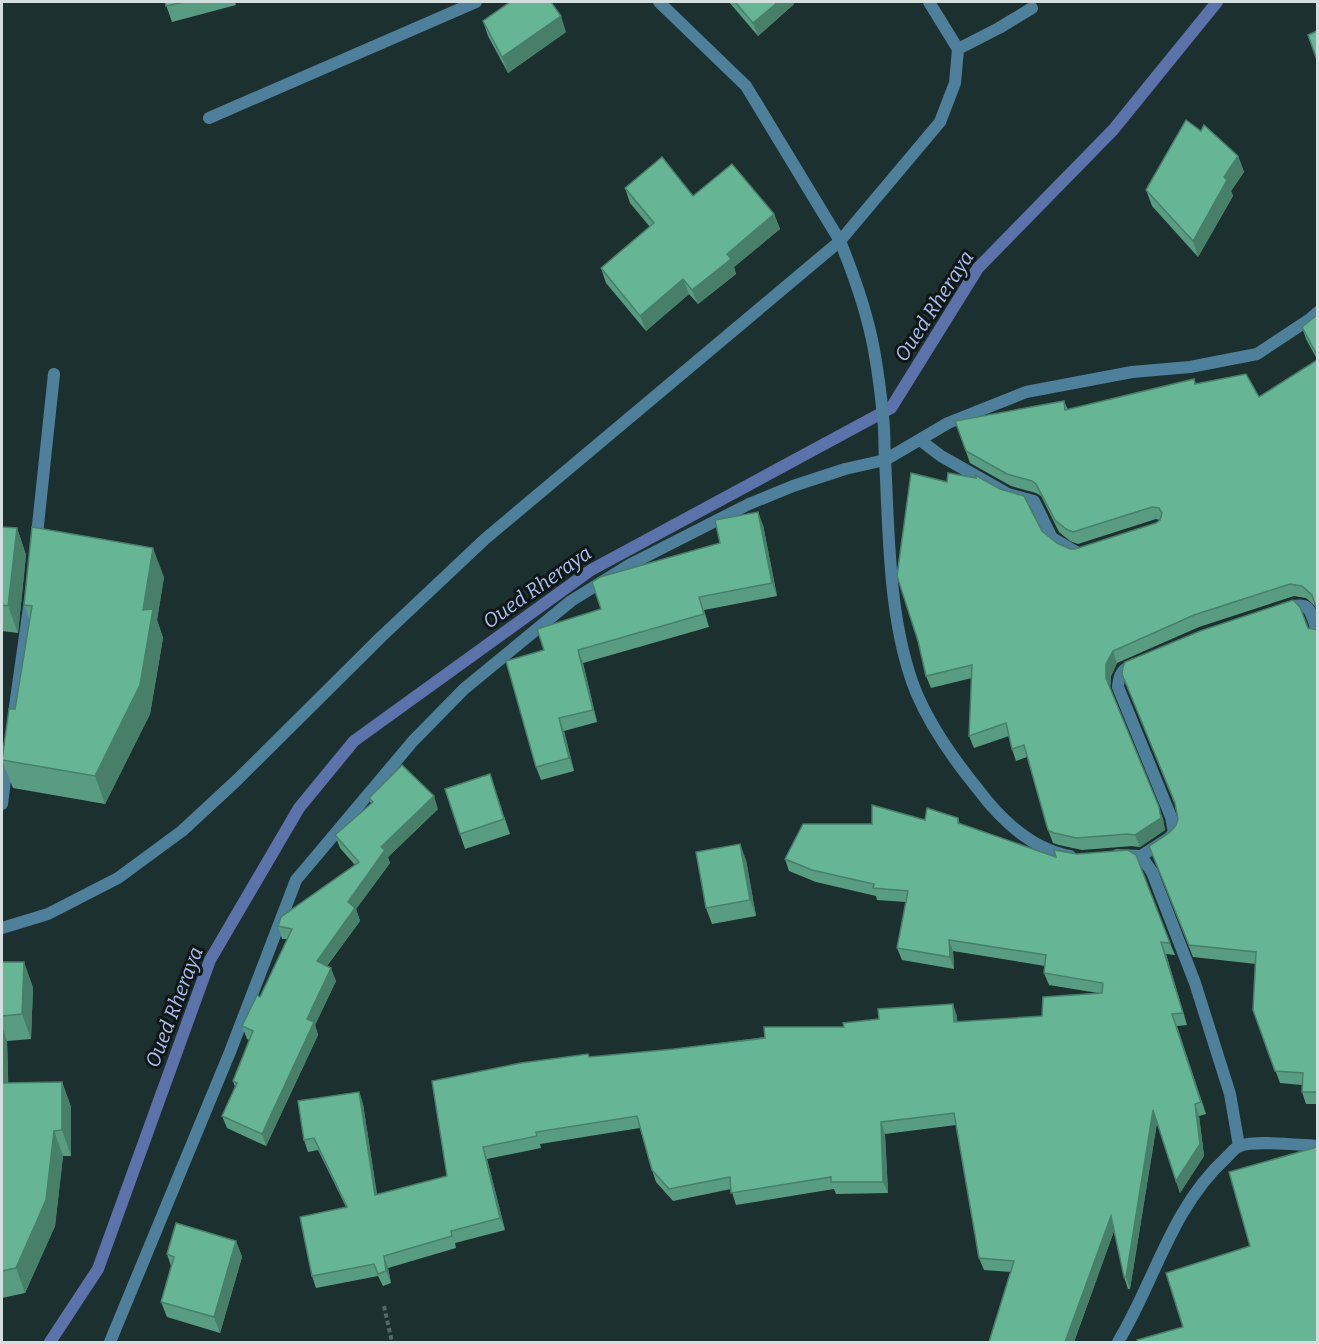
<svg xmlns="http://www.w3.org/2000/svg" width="1319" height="1344" font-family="Bitter,serif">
	<rect width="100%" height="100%" fill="#1d3030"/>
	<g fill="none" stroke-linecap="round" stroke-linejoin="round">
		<!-- stream -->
		<polyline stroke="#5b72aa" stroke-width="12" points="50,1342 98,1269 210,960 299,808 354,741 591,570 891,408 978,268 1113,130 1217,2"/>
		<!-- path -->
		<polyline stroke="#566767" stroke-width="4" stroke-dasharray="4.5 3" stroke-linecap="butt" points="384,1306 392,1342"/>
		<!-- street -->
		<g stroke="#4e809b" stroke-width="12">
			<path d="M 659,2 L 746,86 L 840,241 C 853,273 868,316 874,350 C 878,372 881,395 883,417 C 885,431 884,445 885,458 C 889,533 888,622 916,692 C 930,725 955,761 977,788 C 1000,819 1032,849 1070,856"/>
			<polyline points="958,49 999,28 1032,8"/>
			<polyline points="209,118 476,2"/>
			<polyline points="920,440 941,456 1008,494 1034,501 1052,538 1076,552"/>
			<polyline points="36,544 54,374"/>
			<path d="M 1283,609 C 1312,599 1310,610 1318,635"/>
			<path d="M 1134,664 C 1122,669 1119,674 1118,687 L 1171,817 L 1174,832 L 1169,838 L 1141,856"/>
			<polyline points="14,713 30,600"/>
			<polyline points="2,804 8,757"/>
			<polyline points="1117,855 1141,856 1152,872 1195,983 1230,1094 1239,1146"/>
			<polyline points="2,928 48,914 118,878 182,831 237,780 381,637 485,539 840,241 940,122 955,83 958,49 929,2"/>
			<polyline points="110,1342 230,1052 296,880 413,741 464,689 571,601 629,565 749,504 793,486 845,469 885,460 948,423 1026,392 1132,372 1190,367 1257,354 1310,319 1318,312"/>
			<path d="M 1118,1342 C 1155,1281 1171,1208 1226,1158 C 1230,1154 1235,1147 1240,1146 C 1255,1140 1299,1145 1318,1146"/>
		</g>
	</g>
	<!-- wall -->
	<g fill="#589d81">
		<polygon points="165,2 235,2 236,5 172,22"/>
		<polygon points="729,2 793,2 794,4 758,36"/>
		<polygon points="483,21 566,32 508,73 488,36"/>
		<polygon points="1238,156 1244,172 1231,191 1233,196 1198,257 1152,206 1146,190"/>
		<polygon points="625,188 693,196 774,214 780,229 734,267 736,274 698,304 689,294 646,331 606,283 601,268 650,227 630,203"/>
		<polygon points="1317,315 1317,359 1306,339 1302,327"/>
		<polygon points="1246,374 1316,607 1306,598 1294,596 1199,627 1117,663 1111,676 1110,689 1163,819 1165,830 1140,847 1132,846 1082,850 1059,845 1053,843 1048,830 1027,757 1016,761 1012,749 1009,736 974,748 969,736 972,678 931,688 926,676 1042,531 1057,543 1070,549 1075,549 1156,523 1160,520 1156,519 1078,544 1070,541 1059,532 1041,496 1036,493 1011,486 970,463 955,421 1064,401 1068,410 1194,379 1196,384"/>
		<polygon points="763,525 777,596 704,610 709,627 583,663 597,722 564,731 574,771 541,780 536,767 544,650 601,609"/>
		<polygon points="2,527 17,528 26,555 18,633 2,631"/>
		<polygon points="164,577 157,620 163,638 150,714 105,804 13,788 2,760 15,709 30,621 24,605"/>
		<polygon points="1308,628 1317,630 1317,1104 1306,1104 1302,1092 1302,1085 1280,1083 1253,1010 1256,964 1193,957 1149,846 1169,833 1176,825 1178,819 1175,805 1122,674"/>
		<polygon points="490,774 510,834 465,849 460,834"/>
		<polygon points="369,798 438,809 388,857 390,863 356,909 360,921 327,966 336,981 315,1025 318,1035 266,1146 227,1128 222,1116 235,1087 233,1081 249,1040 247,1039 242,1026 260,997 287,939 282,939 278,926 355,865 340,848 335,835 371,804"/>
		<polygon points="958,818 960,824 1170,943 1175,955 1166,954 1187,1025 1177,1026 1206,1114 1199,1116 1204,1156 1180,1193 1157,1123 1130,1289 1128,1289 1124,1277 1114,1231 1074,1342 989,1342 1011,1272 984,1270 979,1258 956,1125 885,1134 888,1193 836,1194 834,1189 736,1205 731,1189 673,1201 656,1182 652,1170 640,1128 540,1144 541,1148 487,1159 505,1230 455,1243 456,1248 388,1268 391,1283 383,1286 378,1276 316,1288 312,1276 346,1207 318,1150 308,1152 304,1140 359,1092 363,1104 377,1195 447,1176 588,1054 589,1057 674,1049 844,1027 957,1016 957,1022 1042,1016 1098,993 1049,985 1044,973 1045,966 953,951 954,969 902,960 897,948 906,902 877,900 876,896 816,882 789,871 785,859 872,824"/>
		<polygon points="746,860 756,916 712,924 706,908"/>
		<polygon points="2,962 33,987 31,1039 7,1041 8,1083 62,1082 71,1107 71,1156 63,1156 55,1226 25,1293 2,1298"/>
		<polygon points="236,1241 242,1257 220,1333 167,1317 161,1302 171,1266 167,1254"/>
	</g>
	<!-- shaded-wall -->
	<g fill="#477f69">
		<polygon points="778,2 793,2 794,4 758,36 753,23"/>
		<polygon points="561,16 566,32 508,73 502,57"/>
		<polygon points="1238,156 1244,172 1231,191 1233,196 1198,257 1193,241 1224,177"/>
		<polygon points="774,214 780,229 734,267 736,274 698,304 692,290 727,254"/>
		<polygon points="683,279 689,294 646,331 640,316"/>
		<polygon points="758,512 763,525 777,596 772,583"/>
		<polygon points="17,528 26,555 18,633 8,606"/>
		<polygon points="153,548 164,577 157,620 163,638 150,714 105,804 95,776 143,610"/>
		<polygon points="578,650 583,663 597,722 593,710"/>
		<polygon points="1113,651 1117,663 1111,676 1110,690 1106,678 1106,664"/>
		<polygon points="559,718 564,731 574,771 569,758"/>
		<polygon points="2,732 3,737 2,749"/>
		<polygon points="434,796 438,809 388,857 390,863 356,909 360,921 321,973 317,961 348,902 381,847"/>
		<polygon points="1159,807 1163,819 1165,830 1140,847 1135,835"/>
		<polygon points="740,844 746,860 756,916 750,900"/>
		<polygon points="949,940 953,951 954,969 950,957"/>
		<polygon points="1161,942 1166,954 1187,1025 1183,1013"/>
		<polygon points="24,962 33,987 31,1039 22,1014"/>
		<polygon points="331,968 336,981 315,1025 318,1035 266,1146 262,1134 307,1019"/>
		<polygon points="953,1004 957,1016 958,1034 954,1022"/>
		<polygon points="2,1026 7,1041 9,1109 2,1087"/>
		<polygon points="62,1082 71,1107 71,1156 62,1130"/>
		<polygon points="359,1092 363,1104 379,1207 375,1195"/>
		<polygon points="1195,1104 1199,1116 1204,1156 1180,1193 1176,1181"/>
		<polygon points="1153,1110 1157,1122 1130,1289 1126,1277"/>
		<polygon points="881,1122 885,1134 888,1193 883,1182"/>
		<polygon points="54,1131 63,1156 55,1226 25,1293 16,1268"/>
		<polygon points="483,1147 487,1159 505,1230 500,1218"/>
		<polygon points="1111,1216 1115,1228 1074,1342 1065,1342"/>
		<polygon points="236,1241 242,1257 220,1333 214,1317"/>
		<polygon points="384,1256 388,1268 391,1283 386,1271"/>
	</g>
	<!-- building -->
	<g fill="#66b696" stroke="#477f69" stroke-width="1.5">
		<polygon points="165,2 184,2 166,6"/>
		<polygon points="510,2 551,2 561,16 502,57 483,21"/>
		<polygon points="735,2 778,2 753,23"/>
		<polygon points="1317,31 1317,60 1308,35"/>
		<polygon points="1186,120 1201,131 1204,125 1238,156 1224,177 1227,180 1193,241 1146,190"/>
		<polygon points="662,157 693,196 732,164 774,214 727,254 731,259 692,290 683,279 640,316 601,268 654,223 625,188"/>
		<polygon points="1317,315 1317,355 1302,327"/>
		<polygon points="1317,360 1317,610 1312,595 1302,586 1290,584 1194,615 1113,651 1106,664 1106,678 1159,807 1161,818 1135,835 1128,834 1077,838 1054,833 1048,830 1024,745 1012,749 1006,723 969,736 972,665 926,676 918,641 897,576 911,473 947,482 948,473 976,478 975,475 1000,489 1024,496 1042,531 1057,543 1070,549 1075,549 1156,523 1160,520 1162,513 1159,508 1152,507 1073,532 1066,529 1055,520 1036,484 1032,481 1007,474 966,451 955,421 1064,401 1065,410 1194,379 1195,384 1246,374 1259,397"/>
		<polygon points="758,512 772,583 699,597 704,614 578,650 593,710 559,718 569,758 536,767 506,661 544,650 537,629 601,609 592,582 600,577 720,543 715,520"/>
		<polygon points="2,527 17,528 8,606 2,605"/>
		<polygon points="32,527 153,548 143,610 153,609 140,685 95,776 2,760 9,709 15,709 32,606 24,605"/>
		<polygon points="1293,600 1300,607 1308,628 1317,630 1317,1094 1317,1092 1302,1092 1303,1073 1275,1071 1253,1010 1256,952 1189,945 1149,846 1169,833 1176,825 1178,819 1175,803 1122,674 1123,667 1125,662 1200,631"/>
		<polygon points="402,765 434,796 381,847 385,850 348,902 355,908 317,961 331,968 307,1019 314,1022 262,1134 222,1116 237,1083 233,1081 253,1031 242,1026 257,995 260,997 292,929 278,926 281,917 359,862 335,835 373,802 369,798"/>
		<polygon points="490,774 504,819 460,834 445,789"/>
		<polygon points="872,805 925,820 927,808 958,818 958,823 1056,857 1054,850 1077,854 1128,850 1136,855 1170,943 1161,942 1183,1013 1172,1014 1201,1102 1195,1104 1200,1144 1176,1181 1153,1110 1126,1277 1124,1277 1111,1216 1065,1342 989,1342 1014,1261 979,1258 954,1113 881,1122 883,1182 831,1182 831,1177 731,1193 730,1177 669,1189 652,1170 637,1116 536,1132 537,1136 483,1147 500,1218 451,1231 452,1236 384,1256 386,1271 378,1274 374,1264 312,1276 300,1217 347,1207 314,1138 304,1140 298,1101 359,1092 375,1195 447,1176 432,1081 521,1063 588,1054 589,1057 674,1049 765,1038 764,1027 844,1027 843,1023 879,1019 878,1009 953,1004 954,1022 1042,1016 1043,997 1102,993 1103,983 1044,973 1046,955 949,940 950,957 897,948 908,891 873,888 874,884 812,870 785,859 803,824 872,824"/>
		<polygon points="740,844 750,900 706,908 696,852"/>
		<polygon points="2,962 24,962 22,1014 2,1016"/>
		<polygon points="62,1082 62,1130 54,1131 46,1200 16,1268 2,1271 2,1083"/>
		<polygon points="1317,1147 1317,1342 1138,1342 1137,1340 1183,1327 1166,1273 1250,1246 1229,1172"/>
		<polygon points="176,1223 236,1241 214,1317 161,1302 174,1257 167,1254"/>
	</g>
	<g text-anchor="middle" stroke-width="6" stroke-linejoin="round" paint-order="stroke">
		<!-- water labels -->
		<g font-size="20" font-style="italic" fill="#aac0f1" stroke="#0e1616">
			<text transform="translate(934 306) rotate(-57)" y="7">Oued Rheraya</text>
			<text transform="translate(537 587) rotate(-35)" y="7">Oued Rheraya</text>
			<text transform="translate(174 1007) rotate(-69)" y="7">Oued Rheraya</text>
		</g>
	</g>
	<!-- border -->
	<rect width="1319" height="1344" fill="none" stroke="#d3dede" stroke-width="6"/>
</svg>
